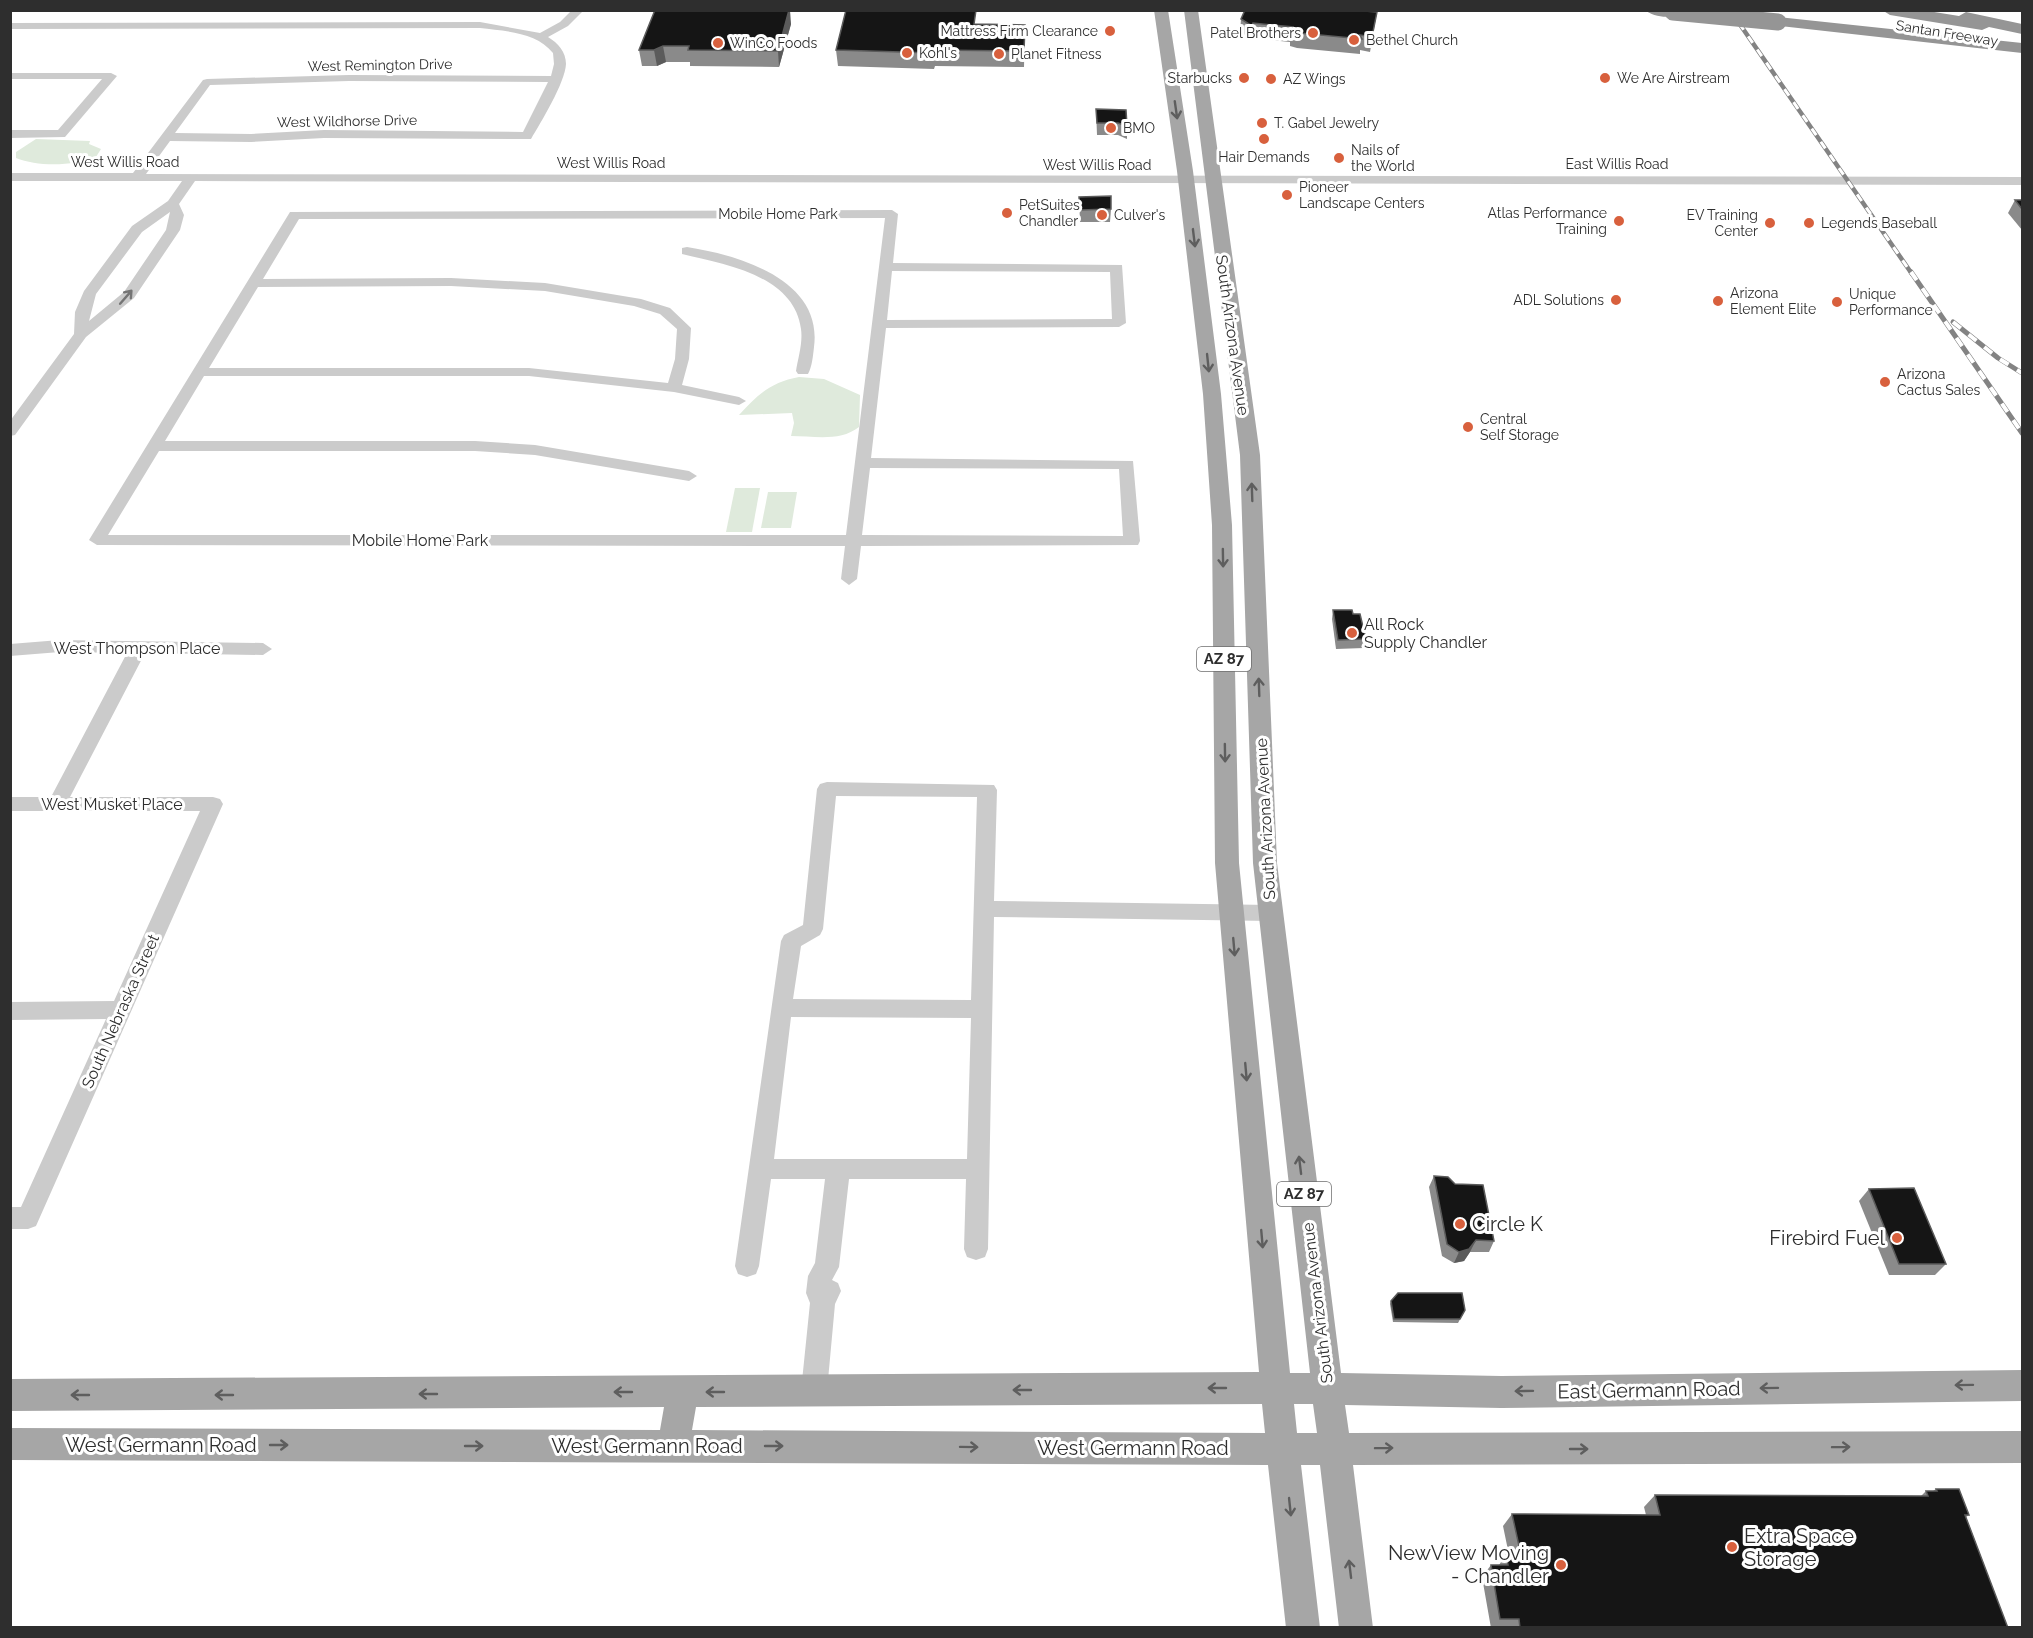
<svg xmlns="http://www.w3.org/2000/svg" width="2033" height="1638" font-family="Raleway,sans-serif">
	<rect width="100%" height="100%" fill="#fff"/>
	<!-- green -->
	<g fill="#dfeadc">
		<path d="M 36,139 L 90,141 L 89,144 L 101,149 L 96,157 C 74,166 38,167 16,158 L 16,152 Z"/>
		<path d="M 799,377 L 824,379 L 860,395 L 859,427 C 840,442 814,436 791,436 L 794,423 L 792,413 L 739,415 C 757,395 771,382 799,377 Z"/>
		<polygon points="735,488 760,488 752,532 726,532"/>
		<polygon points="768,492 797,492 791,528 761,528"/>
	</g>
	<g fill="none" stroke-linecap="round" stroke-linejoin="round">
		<!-- minor -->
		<g fill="#cbcbcb" fill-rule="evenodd">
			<path d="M 572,10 L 584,10 L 568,26 L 548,37 C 558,43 566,52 566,64 C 565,83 541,122 531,139 L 324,138 L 251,142 L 170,141 L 146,174 L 2022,177 L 2022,185 L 195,181 L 179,204 L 184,215 L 180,230 L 134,298 L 86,337 L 15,435 L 10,436 L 10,421 L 74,334 L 75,312 L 84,291 L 132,226 L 168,201 L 182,181 L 10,181 L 10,173 L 133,173 L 203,80 L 207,79 L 349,75 L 551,76 L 554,64 L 553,53 C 537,32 505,31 480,28 L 10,29 L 10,23 L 480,22 L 540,33 L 560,22 ZM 349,81 L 548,82 L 523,132 L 324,130 L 251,134 L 175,133 L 210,85 ZM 170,212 L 166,230 L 124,292 L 89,321 L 96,294 L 142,232 Z"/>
			<polygon points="10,73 111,73 117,76 65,137 10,138 10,130 58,130 102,79 10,79"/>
			<path d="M 892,210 L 898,214 L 893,263 L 1122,265 L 1126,323 L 1119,327 L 886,328 L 871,458 L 1133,461 L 1140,541 L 1138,545 L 861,546 L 857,579 L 849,585 L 841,579 L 845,546 L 97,545 L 89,540 L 290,212 ZM 885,218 L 846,535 L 108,535 L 159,451 L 475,451 L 535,455 L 689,481 L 697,476 L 689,471 L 535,445 L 475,441 L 165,441 L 204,376 L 529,376 L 674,392 L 739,405 L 746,401 L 739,397 L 682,385 L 689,359 L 691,328 L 670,308 L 641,299 L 545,283 L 451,278 L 263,279 L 299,219 ZM 892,271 L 1110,272 L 1112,319 L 887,320 ZM 451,286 L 545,291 L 634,306 L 660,314 L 677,329 L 675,359 L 668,383 L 529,368 L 209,368 L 258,287 ZM 870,468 L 1119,469 L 1123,536 L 862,535 Z"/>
			<path d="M 687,247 C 738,255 823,279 814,347 C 813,356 812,367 808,374 L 798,374 L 796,371 C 798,358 803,343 801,329 C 794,275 724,264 682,254 L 682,248 Z"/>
			<polygon points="60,640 263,643 272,649 263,655 145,653 70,797 213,797 220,799 223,804 36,1226 28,1229 10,1229 10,1207 21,1207 106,1019 10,1020 10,1002 114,1001 200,811 10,811 10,797 51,797 127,653 60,652 10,656 10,644"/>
			<path d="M 827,782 L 994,785 L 997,790 L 994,901 L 1271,905 L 1278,907 L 1281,913 L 1278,919 L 1271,921 L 994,917 L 988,1249 L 985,1257 L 976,1260 L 967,1257 L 964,1249 L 966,1179 L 849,1179 L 839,1267 L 832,1280 L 838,1283 L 841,1291 L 835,1304 L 827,1391 L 823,1400 L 814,1404 L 805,1400 L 801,1391 L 810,1303 L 806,1293 L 808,1276 L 815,1263 L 825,1179 L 771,1179 L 759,1266 L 756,1274 L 747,1277 L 738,1274 L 735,1266 L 781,941 L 784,935 L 803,925 L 817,789 L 820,784 ZM 836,796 L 977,797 L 971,1000 L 793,999 L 801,946 L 820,935 L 823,929 ZM 791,1017 L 971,1018 L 967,1159 L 774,1159 Z"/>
		</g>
		<!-- major -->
		<path fill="#a6a6a6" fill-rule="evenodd" d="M 1154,10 L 1168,10 L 1193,171 L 1221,394 L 1232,525 L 1239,863 L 1290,1373 L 1310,1373 L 1253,863 L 1240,455 L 1184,10 L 1198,10 L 1260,455 L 1277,863 L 1341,1373 L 1501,1376 L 2022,1370 L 2022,1401 L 1501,1408 L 1345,1405 L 1349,1433 L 2022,1431 L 2022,1463 L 1353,1465 L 1373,1628 L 1339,1628 L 1320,1465 L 1301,1465 L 1320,1628 L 1286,1628 L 1268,1465 L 10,1460 L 10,1428 L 660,1430 L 664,1407 L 10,1411 L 10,1379 L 1259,1372 L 1215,863 L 1212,525 L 1203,394 L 1177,171 ZM 1262,1404 L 1265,1433 L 692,1430 L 696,1407 ZM 1294,1404 L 1313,1404 L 1317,1433 L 1297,1433 Z"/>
		<!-- highway -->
		<g fill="#959595" fill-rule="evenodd">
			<path d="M 1645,10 L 1680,10 L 1681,12 C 1673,20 1653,17 1645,10 Z"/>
			<polygon points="1882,10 1922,10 1959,16 1966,12 2022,24 2022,34 1989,27 1982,30 1890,15"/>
			<polygon points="1778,17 2022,43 2022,53 1772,25 1770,22 1772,19"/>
		</g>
		<defs>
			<polyline id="rail-far1" points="1730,10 1912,274"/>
			<g id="rail">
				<polyline points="1911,272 2022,433"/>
				<polyline points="1953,322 1998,358 2022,373"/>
			</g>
		</defs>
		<!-- rail-far1 casing -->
		<use href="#rail-far1" stroke="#838383" stroke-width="4.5"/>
		<!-- rail casing -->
		<use href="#rail" stroke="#838383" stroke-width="5"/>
		<!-- rail-far1 -->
		<use href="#rail-far1" stroke="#fff" stroke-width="3" stroke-dasharray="8" stroke-linecap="butt"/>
		<!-- rail -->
		<use href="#rail" stroke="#fff" stroke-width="4" stroke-dasharray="10" stroke-linecap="butt"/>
		<!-- highway-bridge -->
		<polyline stroke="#959595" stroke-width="17" points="1673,12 1778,22"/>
	</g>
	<!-- wall -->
	<g fill="#8a8a8a">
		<polygon points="1377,12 1370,52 1360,50 1360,54 1297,48 1290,46 1290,42 1252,38 1251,41 1240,34 1241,19"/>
		<polygon points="791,24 779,67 690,66 690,62 666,62 657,66 642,66 639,50"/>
		<polygon points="976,24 1025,25 1024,67 935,66 934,69 838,66 836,50"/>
		<polygon points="1096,109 1127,126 1127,139 1118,135 1097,135"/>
		<polygon points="1079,197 1111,209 1110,222 1080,222"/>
		<polygon points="2015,200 2022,200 2022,230 2008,213"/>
		<polygon points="1333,610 1353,614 1366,639 1364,648 1336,649 1332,619"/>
		<polygon points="1434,1176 1494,1241 1489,1252 1470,1252 1464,1261 1454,1263 1442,1256 1429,1187"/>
		<polygon points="1869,1189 1946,1264 1935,1275 1889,1275 1859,1201"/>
		<polygon points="1391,1301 1465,1310 1458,1323 1393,1322 1390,1304"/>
		<polygon points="1936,1489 1969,1515 1966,1517 2008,1628 1491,1628 1482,1577 1491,1565 1499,1565 1506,1555 1509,1555 1503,1526 1512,1514 1646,1515 1644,1507 1655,1495 1921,1496 1926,1491 1933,1491"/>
	</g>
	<!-- shaded-wall -->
	<g fill="#5b5b5b">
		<polygon points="789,10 790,10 791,24 779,67 778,51"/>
		<polygon points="663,46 666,62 657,66 654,50"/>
		<polygon points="1476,1240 1470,1252 1464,1261 1454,1263 1459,1252"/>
	</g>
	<!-- building -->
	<g fill="#151515" stroke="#5b5b5b" stroke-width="1.5">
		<polygon points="655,10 789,10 778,51 688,50 689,46 663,46 654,50 639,50"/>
		<polygon points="846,10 976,10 974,24 1025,25 1024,51 934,50 934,53 836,50"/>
		<polygon points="1245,10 1352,10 1377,12 1372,37 1360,35 1362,39 1299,33 1291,31 1293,27 1253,23 1252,26 1241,19"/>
		<polygon points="1096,109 1126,110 1127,126 1118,123 1097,123"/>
		<polygon points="1111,196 1111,209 1080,210 1079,197"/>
		<polygon points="2015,200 2022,200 2022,209"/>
		<polygon points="1333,610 1352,610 1353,614 1360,614 1366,639 1338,640"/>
		<polygon points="1434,1176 1448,1177 1455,1184 1483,1185 1494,1241 1476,1240 1469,1249 1459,1252 1447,1244"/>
		<polygon points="1914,1188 1946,1264 1899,1264 1869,1189"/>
		<polygon points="1398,1293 1462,1293 1465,1310 1460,1319 1394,1319 1391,1301"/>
		<polygon points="1936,1489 1959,1489 1969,1515 1965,1515 2008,1628 1520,1628 1519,1619 1500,1619 1491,1565 1508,1565 1506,1555 1521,1555 1512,1514 1660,1515 1655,1495 1928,1496 1926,1491 1937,1491"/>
	</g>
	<!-- one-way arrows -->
	<defs><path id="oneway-shaft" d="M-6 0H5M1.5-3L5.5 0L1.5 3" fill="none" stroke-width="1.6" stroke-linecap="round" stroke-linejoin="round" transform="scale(1.5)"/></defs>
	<g stroke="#5e5e5e">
		<use href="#oneway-shaft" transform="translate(1176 110) rotate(82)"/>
		<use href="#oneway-shaft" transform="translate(1194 238) rotate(83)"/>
		<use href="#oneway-shaft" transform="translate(1208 363) rotate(84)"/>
		<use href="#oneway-shaft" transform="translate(1252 492) rotate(-92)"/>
		<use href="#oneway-shaft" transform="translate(1223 558) rotate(89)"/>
		<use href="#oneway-shaft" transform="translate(1259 687) rotate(-92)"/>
		<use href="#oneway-shaft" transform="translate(1225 753) rotate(89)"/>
		<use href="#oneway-shaft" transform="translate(1234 947) rotate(85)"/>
		<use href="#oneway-shaft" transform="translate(1246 1072) rotate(85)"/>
		<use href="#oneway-shaft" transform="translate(1300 1165) rotate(-97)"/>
		<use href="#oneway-shaft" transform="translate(1262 1239) rotate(85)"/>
		<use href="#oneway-shaft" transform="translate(1964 1385) rotate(179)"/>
		<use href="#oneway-shaft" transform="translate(1217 1388) rotate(180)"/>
		<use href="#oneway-shaft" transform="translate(1769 1388) rotate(179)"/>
		<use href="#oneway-shaft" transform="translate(1022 1390) rotate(180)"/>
		<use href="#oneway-shaft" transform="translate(1524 1391) rotate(179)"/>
		<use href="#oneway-shaft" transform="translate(623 1392) rotate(180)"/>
		<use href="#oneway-shaft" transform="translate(715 1392) rotate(180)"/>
		<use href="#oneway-shaft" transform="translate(428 1394) rotate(180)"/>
		<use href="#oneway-shaft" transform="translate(80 1395) rotate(-180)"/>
		<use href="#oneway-shaft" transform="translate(224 1395) rotate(180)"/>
		<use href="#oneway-shaft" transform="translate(279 1445)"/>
		<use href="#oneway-shaft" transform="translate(474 1446)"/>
		<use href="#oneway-shaft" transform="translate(774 1446)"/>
		<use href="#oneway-shaft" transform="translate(969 1447) rotate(1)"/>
		<use href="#oneway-shaft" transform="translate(1841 1447) rotate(-1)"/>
		<use href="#oneway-shaft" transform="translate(1384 1448) rotate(-1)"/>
		<use href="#oneway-shaft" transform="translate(1579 1449)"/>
		<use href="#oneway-shaft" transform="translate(1290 1507) rotate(84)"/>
		<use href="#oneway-shaft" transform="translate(1350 1569) rotate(-97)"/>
	</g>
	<use stroke="#757575" href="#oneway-shaft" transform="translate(126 297) rotate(-49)"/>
	<!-- markers -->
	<g fill="#d8603d" stroke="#fff" stroke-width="2">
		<circle cx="1110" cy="31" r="6"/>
		<circle cx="1313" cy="33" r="6"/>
		<circle cx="1354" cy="40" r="6"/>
		<circle cx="718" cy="43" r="6"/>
		<circle cx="907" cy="53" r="6"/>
		<circle cx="999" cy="54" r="6"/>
		<circle cx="1244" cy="78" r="6"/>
		<circle cx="1605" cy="78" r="6"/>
		<circle cx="1271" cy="79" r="6"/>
		<circle cx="1262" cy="123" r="6"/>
		<circle cx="1111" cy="128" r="6"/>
		<circle cx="1264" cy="139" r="6"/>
		<circle cx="1339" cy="158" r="6"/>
		<circle cx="1287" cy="195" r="6"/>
		<circle cx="1007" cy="213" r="6"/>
		<circle cx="1102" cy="215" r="6"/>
		<circle cx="1619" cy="221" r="6"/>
		<circle cx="1770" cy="223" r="6"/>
		<circle cx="1809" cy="223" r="6"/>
		<circle cx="1616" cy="300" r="6"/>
		<circle cx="1718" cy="301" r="6"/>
		<circle cx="1837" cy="302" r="6"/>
		<circle cx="1885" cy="382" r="6"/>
		<circle cx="1468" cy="427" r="6"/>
		<circle cx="1352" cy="633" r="6"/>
		<circle cx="1460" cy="1224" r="6"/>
		<circle cx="1897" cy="1238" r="6"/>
		<circle cx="1732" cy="1547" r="6"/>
		<circle cx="1561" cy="1565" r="6"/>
	</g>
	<g text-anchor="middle" stroke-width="6" stroke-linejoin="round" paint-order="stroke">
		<!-- far-poi labels -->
		<g font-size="14" fill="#2e2e2e" stroke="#fff" text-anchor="start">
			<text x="1098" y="36" text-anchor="end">Mattress Firm Clearance</text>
			<text x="1301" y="38" text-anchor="end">Patel Brothers</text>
			<text x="1366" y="45">Bethel Church</text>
			<text x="730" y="48">WinCo Foods</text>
			<text x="919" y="58">Kohl's</text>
			<text x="1011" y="59">Planet Fitness</text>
			<text x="1232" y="83" text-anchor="end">Starbucks</text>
			<text x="1617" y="83">We Are Airstream</text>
			<text x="1283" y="84">AZ Wings</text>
			<text x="1274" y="128">T. Gabel Jewelry</text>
			<text x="1123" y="133">BMO</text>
			<text x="1351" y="155">Nails of<tspan x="1351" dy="16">the World</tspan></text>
			<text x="1264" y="162" text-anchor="middle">Hair Demands</text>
			<text x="1299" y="192">Pioneer<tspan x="1299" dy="16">Landscape Centers</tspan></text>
			<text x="1019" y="210">PetSuites<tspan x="1019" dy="16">Chandler</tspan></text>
			<text x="1607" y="218" text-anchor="end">Atlas Performance<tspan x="1607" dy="16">Training</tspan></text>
			<text x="1114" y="220">Culver's</text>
			<text x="1758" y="220" text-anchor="end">EV Training<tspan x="1758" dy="16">Center</tspan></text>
			<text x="1821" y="228">Legends Baseball</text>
			<text x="1730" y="298">Arizona<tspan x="1730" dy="16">Element Elite</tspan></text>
			<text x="1849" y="299">Unique<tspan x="1849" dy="16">Performance</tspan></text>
			<text x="1604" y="305" text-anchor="end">ADL Solutions</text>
			<text x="1897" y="379">Arizona<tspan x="1897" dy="16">Cactus Sales</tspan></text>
			<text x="1480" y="424">Central<tspan x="1480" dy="16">Self Storage</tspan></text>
		</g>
		<!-- far-street labels -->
		<g font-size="14" fill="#2e2e2e" stroke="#fff">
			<text transform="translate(1947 33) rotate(9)" y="5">Santan Freeway</text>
			<text transform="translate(380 65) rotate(-1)" y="5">West Remington Drive</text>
			<text transform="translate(347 121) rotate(-1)" y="5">West Wildhorse Drive</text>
			<text x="125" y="167">West Willis Road</text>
			<text x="611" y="168">West Willis Road</text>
			<text x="1617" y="169">East Willis Road</text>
			<text x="1097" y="170">West Willis Road</text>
			<text x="778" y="219">Mobile Home Park</text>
		</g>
		<!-- shield labels -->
		<g fill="#fff" stroke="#6d6d6d" stroke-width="1.5">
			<rect x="1197" y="647" width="54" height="24" rx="4.5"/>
			<rect x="1277" y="1182" width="54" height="24" rx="4.5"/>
		</g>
		<g font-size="15" font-weight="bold" fill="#2e2e2e">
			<text x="1224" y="664">AZ 87</text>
			<text x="1304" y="1199">AZ 87</text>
		</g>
		<!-- street labels -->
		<g font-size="16" fill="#2e2e2e" stroke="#fff">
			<text transform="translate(1233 335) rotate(82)" y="6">South Arizona Avenue</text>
			<text x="420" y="546">Mobile Home Park</text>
			<text x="137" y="654">West Thompson Place</text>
			<text x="112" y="810">West Musket Place</text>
			<text transform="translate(1265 819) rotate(-93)" y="6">South Arizona Avenue</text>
			<text transform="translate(120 1011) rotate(-66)" y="6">South Nebraska Street</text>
			<text transform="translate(1317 1303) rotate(-97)" y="6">South Arizona Avenue</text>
		</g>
		<!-- poi labels -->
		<g font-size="16" fill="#2e2e2e" stroke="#fff" text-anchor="start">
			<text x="1364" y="630">All Rock<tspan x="1364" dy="18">Supply Chandler</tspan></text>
		</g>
		<!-- near-poi labels -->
		<g font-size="20" fill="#2e2e2e" stroke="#fff" text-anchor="start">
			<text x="1472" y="1231">Circle K</text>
			<text x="1885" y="1245" text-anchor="end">Firebird Fuel</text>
			<text x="1744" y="1543">Extra Space<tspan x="1744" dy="23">Storage</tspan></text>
			<text x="1549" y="1560" text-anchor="end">NewView Moving<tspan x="1549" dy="23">- Chandler</tspan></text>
		</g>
		<!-- near-street labels -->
		<g font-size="20" fill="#2e2e2e" stroke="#fff">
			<text transform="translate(1649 1390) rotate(-1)" y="7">East Germann Road</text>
			<text x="161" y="1452">West Germann Road</text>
			<text x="647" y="1453">West Germann Road</text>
			<text x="1133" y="1455">West Germann Road</text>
		</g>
	</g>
	<!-- border -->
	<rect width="2033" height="1638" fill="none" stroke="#2e2e2e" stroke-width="24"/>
</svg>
